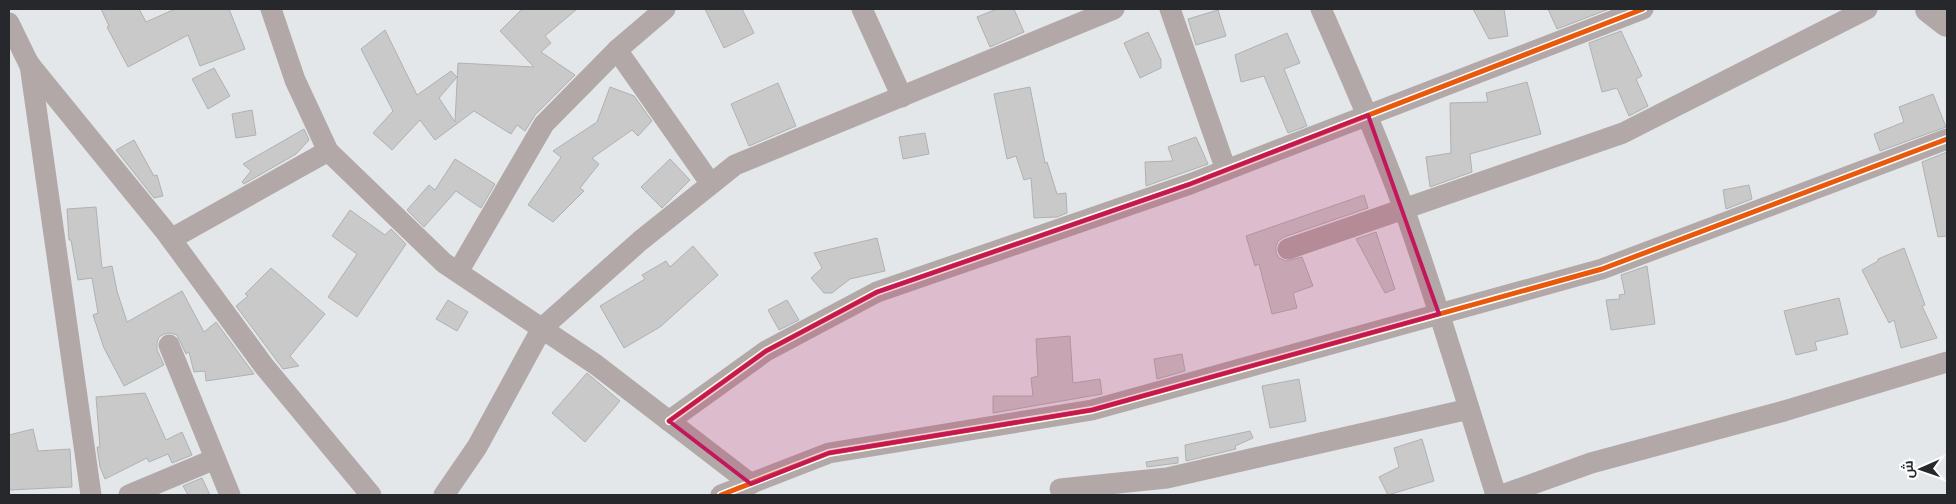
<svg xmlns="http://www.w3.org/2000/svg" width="1956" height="504" font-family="'Noto Sans',Cairo,sans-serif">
	<rect width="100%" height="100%" fill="#e4e7ea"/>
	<!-- building -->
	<g fill="#c9c9ca" stroke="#b0b1b1">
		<polygon points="101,9 139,9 146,22 175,9 229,9 245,49 200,66 188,35 128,67 107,27 109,26"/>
		<polygon points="522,9 577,9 545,36 551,43 541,52 575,75 535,115 525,131 517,125 511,134 474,111 435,140 420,120 392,150 373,133 393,111 361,49 385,30 417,95 451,71 457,77 439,98 455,122 458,63 534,67 500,31"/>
		<polygon points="705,9 742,9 754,33 724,48"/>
		<polygon points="997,9 1014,9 1024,32 990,47 977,17"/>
		<polygon points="1473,9 1504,9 1508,36 1489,39"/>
		<polygon points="1548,9 1609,9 1557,29"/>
		<polygon points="1218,10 1226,36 1196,45 1188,19"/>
		<polygon points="1621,31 1642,76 1636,79 1648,106 1629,116 1617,88 1602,92 1589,43"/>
		<polygon points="1148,32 1161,60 1161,68 1140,78 1124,43"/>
		<polygon points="1287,33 1300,63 1284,69 1307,126 1288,133 1264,76 1241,82 1235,55"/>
		<polygon points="214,68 230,96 208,109 192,79"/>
		<polygon points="1527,82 1541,134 1470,154 1472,172 1430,187 1426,157 1451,153 1450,103 1488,102 1486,93"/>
		<polygon points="778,83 796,126 749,146 731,104"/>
		<polygon points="610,87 634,96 652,121 638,136 632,130 592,158 599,164 580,188 584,191 553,222 528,205 560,159 561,157 553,151 597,122"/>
		<polygon points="1030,87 1045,163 1047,162 1057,194 1066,193 1067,213 1057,217 1034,218 1031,178 1024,180 1016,156 1007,159 994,94"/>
		<polygon points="1933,94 1946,127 1880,151 1874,134 1904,122 1899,107"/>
		<polygon points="252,110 256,135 236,138 232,114"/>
		<polygon points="304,129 309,140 296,154 244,184 242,182 251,171 243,164"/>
		<polygon points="925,133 929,154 903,159 899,137"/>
		<polygon points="1196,137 1208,164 1146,186 1145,162 1173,161 1168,147"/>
		<polygon points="134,140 154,176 157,175 163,196 154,198 116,150"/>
		<polygon points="1947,152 1947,236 1938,237 1922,162"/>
		<polygon points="455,159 495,184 481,208 456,191 424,227 407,210 429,185 435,190"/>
		<polygon points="670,159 690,180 662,208 641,187"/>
		<polygon points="1749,185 1752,199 1726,209 1723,190"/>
		<polygon points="1364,195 1368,208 1284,237 1278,241 1276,246 1276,253 1279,258 1286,261 1302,257 1313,286 1293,293 1297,308 1272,314 1259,264 1255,266 1246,236"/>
		<polygon points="96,207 102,268 112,266 117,291 127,322 182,291 204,332 216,322 254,374 206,381 205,371 194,372 189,352 186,354 177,335 170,333 164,334 159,337 157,343 157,350 164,365 124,386 104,348 93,315 98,313 92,278 78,280 71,240 69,240 67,209"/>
		<polygon points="350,210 385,235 391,229 406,244 357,317 328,297 357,254 332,236"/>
		<polygon points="1376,232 1395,289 1385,293 1356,239"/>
		<polygon points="877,238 885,271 850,279 832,293 824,293 811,278 822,268 814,253"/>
		<polygon points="693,246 718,275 660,327 624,348 600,306 645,279 642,275 666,261 670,267"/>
		<polygon points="1904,248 1925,305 1922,306 1937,338 1901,348 1894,320 1889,323 1862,270 1878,261 1878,259"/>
		<polygon points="1647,266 1655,324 1611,330 1606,300 1620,299 1619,295 1625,294 1621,275"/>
		<polygon points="271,268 325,314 290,356 299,366 283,369 236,306 248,296 245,294"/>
		<polygon points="1839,298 1848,334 1815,342 1817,350 1796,355 1784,311"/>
		<polygon points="448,300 468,312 457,331 436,319"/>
		<polygon points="787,300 799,320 779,330 768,310"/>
		<polygon points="1070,336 1073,383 1100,379 1102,394 993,413 993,396 1033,396 1031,378 1038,376 1036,339"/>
		<polygon points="1182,354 1185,371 1157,379 1154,359"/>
		<polygon points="587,373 620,401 585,442 552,413"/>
		<polygon points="1299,379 1306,421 1270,428 1262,386"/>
		<polygon points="145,393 166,440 182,432 192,455 172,463 168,454 149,462 147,458 105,479 100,467 97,447 100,447 96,397"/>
		<polygon points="33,429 38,451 70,449 72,487 9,490 9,435"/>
		<polygon points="1250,431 1253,438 1235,446 1236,449 1186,461 1185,445"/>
		<polygon points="1422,439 1434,481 1388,495 1379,477 1399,467 1394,448"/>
		<polygon points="1178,457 1178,463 1147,467 1146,462"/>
		<polygon points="202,478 210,495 188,495 183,486"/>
	</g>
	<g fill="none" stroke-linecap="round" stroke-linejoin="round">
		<!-- street -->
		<g stroke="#b2a8a8" stroke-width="21">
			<polyline points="271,9 295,80 328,151 444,263 595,364 751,484"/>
			<polyline points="862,9 902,97"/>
			<polyline points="1170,9 1226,170"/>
			<path d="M 1321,9 C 1350,75 1379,141 1404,209 C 1438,304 1466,400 1496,495"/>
			<polyline points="9,23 29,64 165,231 264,366 371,495"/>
			<polyline points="617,50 711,184"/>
			<polyline points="30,65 91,495"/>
			<polyline points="171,239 328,151"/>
			<polyline points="1288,249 1623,133 1867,9"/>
			<polyline points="458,272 544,124 617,50 665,9"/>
			<polyline points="169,345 230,495"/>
			<polyline points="669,421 766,351 877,292 1190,184 1643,9"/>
			<polyline points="1060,489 1167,478 1469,409"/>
			<polyline points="129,495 215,459"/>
			<polyline points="444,495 477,447 542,328 640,241 735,165 1114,9"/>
			<polyline points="721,495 829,453 1092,410 1602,269 1947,139"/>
			<polyline points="1502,495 1591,463 1784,411 1947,362"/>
		</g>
		<!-- secondary -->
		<polyline stroke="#b1a7a7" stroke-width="28" points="1929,9 1947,23"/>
		<defs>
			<g id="cycleway">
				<polyline points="669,421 766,351 877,292 1190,184 1643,9"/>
				<polyline points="721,495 829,453 1092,410 1602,269 1947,139"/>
			</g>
		</defs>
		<!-- cycleway casing -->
		<use href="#cycleway" stroke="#fff" stroke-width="8"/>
		<!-- cycleway -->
		<use href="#cycleway" stroke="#e8590c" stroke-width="5"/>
	</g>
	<!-- marked area -->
	<path fill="#c2185b" fill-opacity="0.2" stroke="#c2185b" stroke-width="4" stroke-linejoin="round" d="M 1368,115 L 1439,314 L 1092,410 L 829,453 L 751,484 L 669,421 L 766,351 L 877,292 L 1190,184 Z"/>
	<!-- border -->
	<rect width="1956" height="504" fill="none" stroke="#26282b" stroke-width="20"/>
	<!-- north arrow -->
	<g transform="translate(1921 469) rotate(268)" stroke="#ffffff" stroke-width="4" paint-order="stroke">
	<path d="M0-4L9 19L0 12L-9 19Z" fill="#26282b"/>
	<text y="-8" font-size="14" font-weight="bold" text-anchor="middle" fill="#26282b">ش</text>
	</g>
</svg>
